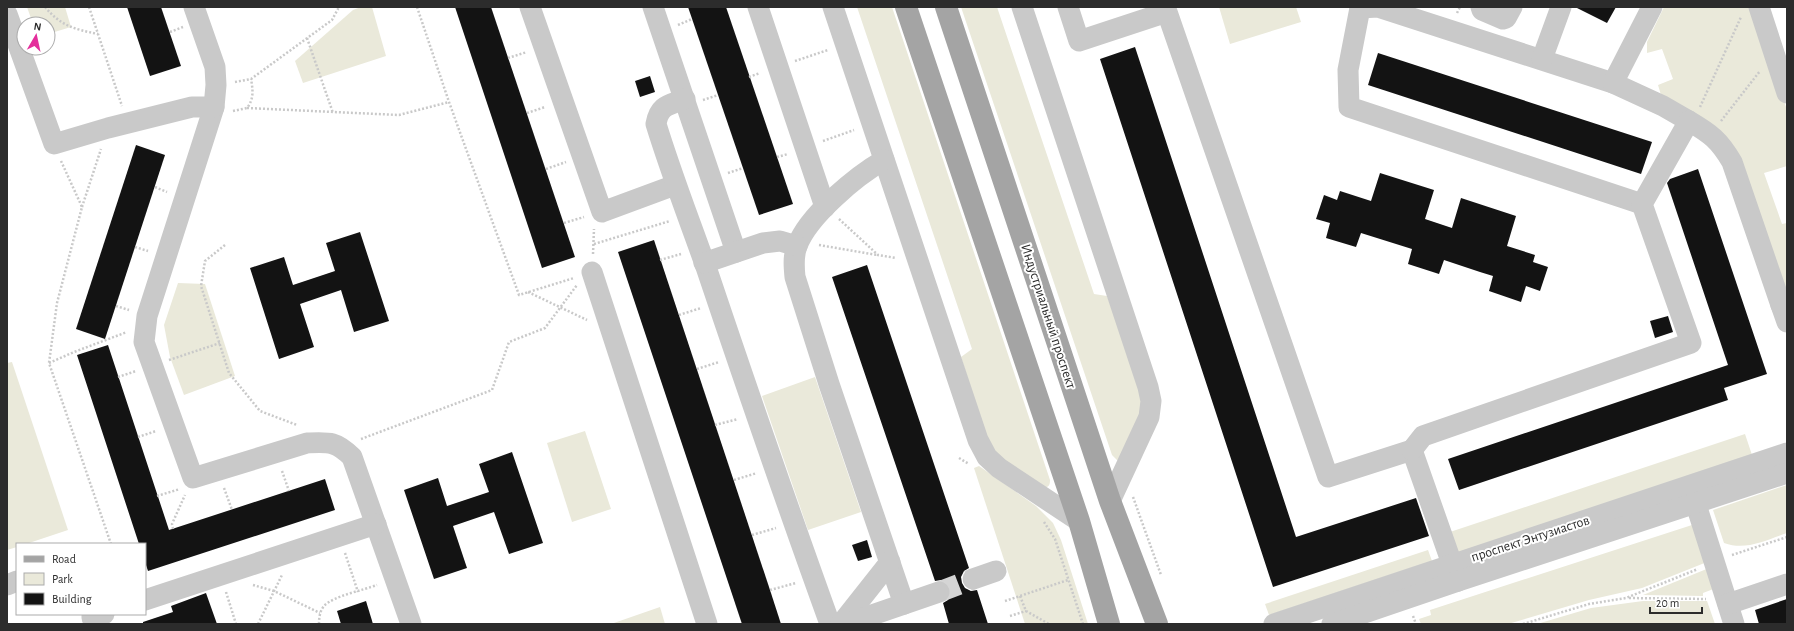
<svg xmlns="http://www.w3.org/2000/svg" width="1794" height="631" font-family="'Alegreya Sans',sans-serif">
	<rect width="100%" height="100%" fill="#fff"/>
	<!-- green -->
	<g fill="#eae9da">
		<polygon points="27,7 65,7 71,27 48,34 48,24 33,24"/>
		<polygon points="361,7 372,7 386,56 303,83 295,61 353,10"/>
		<path d="M 857,7 L 892,7 L 1050,480 C 1050,485 1049,487 1044,488 L 1009,465 L 989,446 L 961,357 L 972,349 Z"/>
		<polygon points="961,7 997,7 1094,294 1107,296 1141,388 1143,413 1122,459 1117,460 1112,455"/>
		<polygon points="1219,7 1296,7 1301,22 1230,44"/>
		<polygon points="1664,7 1752,7 1787,110 1787,166 1764,173 1782,224 1787,223 1787,293 1737,160 1661,95 1658,85 1673,79 1662,49 1647,53 1647,42"/>
		<polygon points="178,283 205,284 235,376 184,395 170,357 164,325"/>
		<polygon points="12,362 68,530 26,544 17,544 17,547 7,550 7,363"/>
		<polygon points="815,377 861,512 808,530 762,396"/>
		<polygon points="585,431 611,509 572,522 547,443"/>
		<polygon points="1745,434 1752,455 1457,553 1450,532"/>
		<polygon points="979,466 1036,506 1053,523 1061,540 1088,624 1025,624 974,468"/>
		<path d="M 1787,485 L 1787,533 C 1766,540 1746,551 1724,543 L 1713,510 Z"/>
		<polygon points="1692,525 1707,562 1642,588 1589,600 1508,624 1421,624 1419,619 1431,615 1430,610"/>
		<polygon points="1428,550 1432,561 1269,615 1265,604"/>
		<polygon points="1709,568 1716,588 1703,593 1703,596 1643,595"/>
		<polygon points="1643,601 1707,601 1715,624 1537,624 1591,608"/>
		<polygon points="660,607 665,624 611,624"/>
	</g>
	<!-- building -->
	<g fill="#131313">
		<polygon points="127,7 161,7 181,66 150,76"/>
		<polygon points="455,7 491,7 575,257 542,268"/>
		<polygon points="688,7 726,7 793,204 759,215"/>
		<polygon points="1575,7 1616,7 1607,23"/>
		<polygon points="1135,47 1296,537 1416,498 1429,536 1273,587 1100,59"/>
		<polygon points="1378,53 1652,142 1641,174 1368,85"/>
		<polygon points="650,76 655,92 640,97 635,81"/>
		<polygon points="136,145 165,155 105,339 76,329"/>
		<polygon points="1698,169 1767,374 1724,388 1728,400 1459,490 1448,459 1728,365 1667,183 1670,179"/>
		<polygon points="1380,173 1434,190 1425,219 1452,228 1461,198 1516,216 1507,246 1535,255 1533,262 1548,267 1540,291 1526,286 1521,302 1489,291 1493,276 1480,272 1444,260 1439,274 1408,264 1412,249 1361,233 1356,247 1326,238 1330,223 1316,219 1324,195 1337,200 1340,191 1371,201"/>
		<polygon points="360,232 389,321 354,332 341,290 300,304 314,347 279,359 250,268 284,257 293,285 335,271 326,243"/>
		<polygon points="654,240 770,590 781,624 742,624 618,252"/>
		<polygon points="867,265 969,568 964,571 961,577 962,583 965,588 971,591 977,590 988,624 949,624 943,603 948,600 951,594 950,588 947,583 941,580 935,581 832,277"/>
		<polygon points="1668,316 1673,332 1655,338 1650,321"/>
		<polygon points="108,345 169,530 325,479 335,510 148,571 145,562 145,544 139,544 77,355"/>
		<polygon points="512,452 543,543 509,554 494,512 453,526 467,568 434,579 404,490 438,478 447,506 489,492 479,464"/>
		<polygon points="867,540 872,557 858,561 852,545"/>
		<polygon points="206,593 217,624 143,624 143,622 173,612 171,606"/>
		<polygon points="1787,599 1787,624 1759,624 1755,610"/>
		<polygon points="366,601 373,624 341,624 337,611"/>
	</g>
	<g fill="none" stroke-linecap="round" stroke-linejoin="round">
		<!-- minor-tunnel -->
		<polyline stroke="#d5d5d5" stroke-width="21" stroke-dasharray="21 10" stroke-linecap="butt" points="939,592 973,579"/>
		<!-- path -->
		<g stroke="#c9c9c9" stroke-width="2.5" stroke-dasharray="2 2" stroke-linecap="butt">
			<path d="M 45,7 C 61,26 74,29 98,34"/>
			<polyline points="89,7 122,106"/>
			<polyline points="417,7 449,102 519,295 574,278"/>
			<polyline points="1457,13 1460,7"/>
			<polyline points="678,25 692,19"/>
			<polyline points="170,32 183,27"/>
			<polyline points="307,38 333,113"/>
			<polyline points="508,58 527,52"/>
			<polyline points="795,61 828,50"/>
			<polyline points="749,77 760,73"/>
			<polyline points="235,82 251,79 332,20 339,7"/>
			<polyline points="703,100 718,95"/>
			<polyline points="1700,107 1741,17"/>
			<polyline points="247,108 399,115 449,102"/>
			<path d="M 233,111 L 247,108 C 254,99 253,90 251,79"/>
			<polyline points="527,113 545,107"/>
			<polyline points="1721,121 1760,71"/>
			<polyline points="823,141 854,130"/>
			<polyline points="777,157 788,154"/>
			<polyline points="61,161 82,207 57,303 49,363 111,544"/>
			<polyline points="546,169 566,162"/>
			<polyline points="728,173 743,168"/>
			<polyline points="155,187 167,192"/>
			<polyline points="82,207 101,149"/>
			<polyline points="839,219 878,255 896,258"/>
			<polyline points="564,223 584,217"/>
			<polyline points="594,244 670,221"/>
			<polyline points="225,245 205,261 201,286 229,373 260,411 297,425"/>
			<polyline points="819,245 877,255"/>
			<polyline points="135,247 148,251"/>
			<polyline points="593,254 594,229"/>
			<polyline points="660,260 681,254"/>
			<polyline points="528,292 587,320"/>
			<polyline points="116,306 129,310"/>
			<polyline points="679,315 701,308"/>
			<polyline points="169,360 220,343"/>
			<polyline points="49,363 74,352 127,332"/>
			<polyline points="697,369 719,362"/>
			<polyline points="118,377 136,371"/>
			<polyline points="715,425 738,419"/>
			<polyline points="138,437 156,431"/>
			<polyline points="361,439 492,390 509,342 545,328 577,285"/>
			<polyline points="959,458 969,464"/>
			<polyline points="282,471 289,491"/>
			<polyline points="734,480 757,473"/>
			<polyline points="224,488 232,510"/>
			<polyline points="157,496 180,489"/>
			<polyline points="1133,497 1161,575"/>
			<polyline points="1044,522 1055,539 1083,624"/>
			<polyline points="173,529 172,524 185,495"/>
			<polyline points="752,535 776,528"/>
			<polyline points="345,553 358,592"/>
			<polyline points="1732,555 1787,537"/>
			<polyline points="253,585 274,591 320,613"/>
			<polyline points="770,590 796,583"/>
			<polyline points="226,592 236,624"/>
			<polyline points="1020,596 1026,611 1049,624"/>
			<polyline points="1629,598 1706,599"/>
			<polyline points="1005,601 1068,580"/>
			<polyline points="1010,616 1026,611"/>
			<polyline points="1413,616 1416,624"/>
			<polyline points="258,624 282,575"/>
			<path d="M 319,624 C 319,617 320,611 324,606 C 333,596 364,590 377,585"/>
			<polyline points="1523,624 1589,604 1626,598 1698,569"/>
		</g>
		<!-- minor -->
		<g stroke="#c9c9c9" stroke-width="21">
			<path d="M 194,7 L 215,67 L 216,85 L 214,107 L 147,316 L 144,342 L 193,478 L 307,443 C 329,442 336,441 352,457 L 411,624"/>
			<polyline points="530,7 602,212 675,185"/>
			<polyline points="653,7 736,252"/>
			<polyline points="758,7 825,207"/>
			<polyline points="833,7 978,440 987,457 999,468 1079,521"/>
			<polyline points="1022,7 1148,387 1151,401 1149,417 1110,501"/>
			<polyline points="1068,7 1079,41 1167,12 1328,477 1412,450 1458,581"/>
			<polyline points="1360,7 1360,8 1378,7 1613,83"/>
			<polyline points="1481,7 1482,10 1503,19 1506,18 1512,7"/>
			<polyline points="1652,7 1613,83 1663,106 1689,121"/>
			<polyline points="1759,7 1787,93"/>
			<polyline points="1360,8 1348,70 1349,107 1642,204"/>
			<polyline points="7,14 54,144 108,128 192,107 214,107"/>
			<polyline points="1542,59 1561,7"/>
			<path d="M 685,99 C 669,105 659,105 656,124 C 671,173 689,219 706,267 C 746,386 787,505 830,624"/>
			<path d="M 884,160 C 856,176 808,216 797,246 C 793,256 794,267 795,277 L 829,384 L 904,604"/>
			<polyline points="704,263 763,243 780,241 797,246"/>
			<polyline points="592,272 707,624"/>
			<polyline points="1787,303 1781,305 1787,322"/>
			<path d="M 1412,450 L 1423,436 L 1691,343 L 1642,204 L 1689,121 C 1711,134 1719,140 1732,162 L 1781,305"/>
			<polyline points="1691,489 1734,624"/>
			<polyline points="973,579 996,571"/>
			<polyline points="7,585 17,581"/>
			<polyline points="145,600 376,524"/>
			<polyline points="1728,604 1787,584"/>
			<polyline points="92,614 92,618 104,614"/>
			<polyline points="841,624 890,562"/>
			<polyline points="846,624 939,592"/>
			<polyline points="1274,624 1787,453"/>
			<polyline points="1332,624 1458,581 1787,473"/>
		</g>
		<!-- major -->
		<g stroke="#a4a4a4" stroke-width="22">
			<polyline points="906,7 1079,521 1109,624"/>
			<polyline points="946,7 1110,501 1157,624"/>
		</g>
	</g>
	<g text-anchor="middle" stroke-width="4" stroke-linejoin="round" paint-order="stroke">
		<!-- street labels -->
		<g font-size="14" fill="#2c2c2c" stroke="#fff">
			<text transform="translate(1049 316) rotate(72)" y="5">Индустриальный проспект</text>
			<text transform="translate(1530 538) rotate(-18)" y="5">проспект Энтузиастов</text>
		</g>
	</g>
	<!-- border -->
	<rect width="1794" height="631" fill="none" stroke="#2c2c2c" stroke-width="16"/>
	<!-- legend -->
	<rect x="16" y="543" width="130" height="72" fill="#ffffff" stroke="#ababab"/>
	<rect x="24" y="556" width="20" height="6" fill="#a4a4a4" stroke="#ababab"/>
	<text x="52" y="563" font-size="12" fill="#2c2c2c">Road</text>
	<rect x="24" y="573" width="20" height="12" fill="#eae9da" stroke="#ababab"/>
	<text x="52" y="583" font-size="12" fill="#2c2c2c">Park</text>
	<rect x="24" y="593" width="20" height="12" fill="#131313" stroke="#ababab"/>
	<text x="52" y="603" font-size="12" fill="#2c2c2c">Building</text>
	<!-- north arrow -->
	<g transform="translate(36 36) rotate(9)"><circle r="19" fill="#ffffff" stroke="#ababab"/>
	<path d="M0-3L7 15L0 10L-7 15Z" fill="#e42e9c"/>
	<text y="-6" font-size="11" font-weight="bold" text-anchor="middle" fill="#2c2c2c">N</text>
	</g>
	<!-- scale -->
	<path d="M1650 607v6h52v-6" fill="none" stroke="#2c2c2c" stroke-width="2"/>
	<text x="1656" y="607" font-size="12" fill="#2c2c2c" stroke="#ffffff" stroke-width="3" paint-order="stroke">20 m</text>
</svg>
